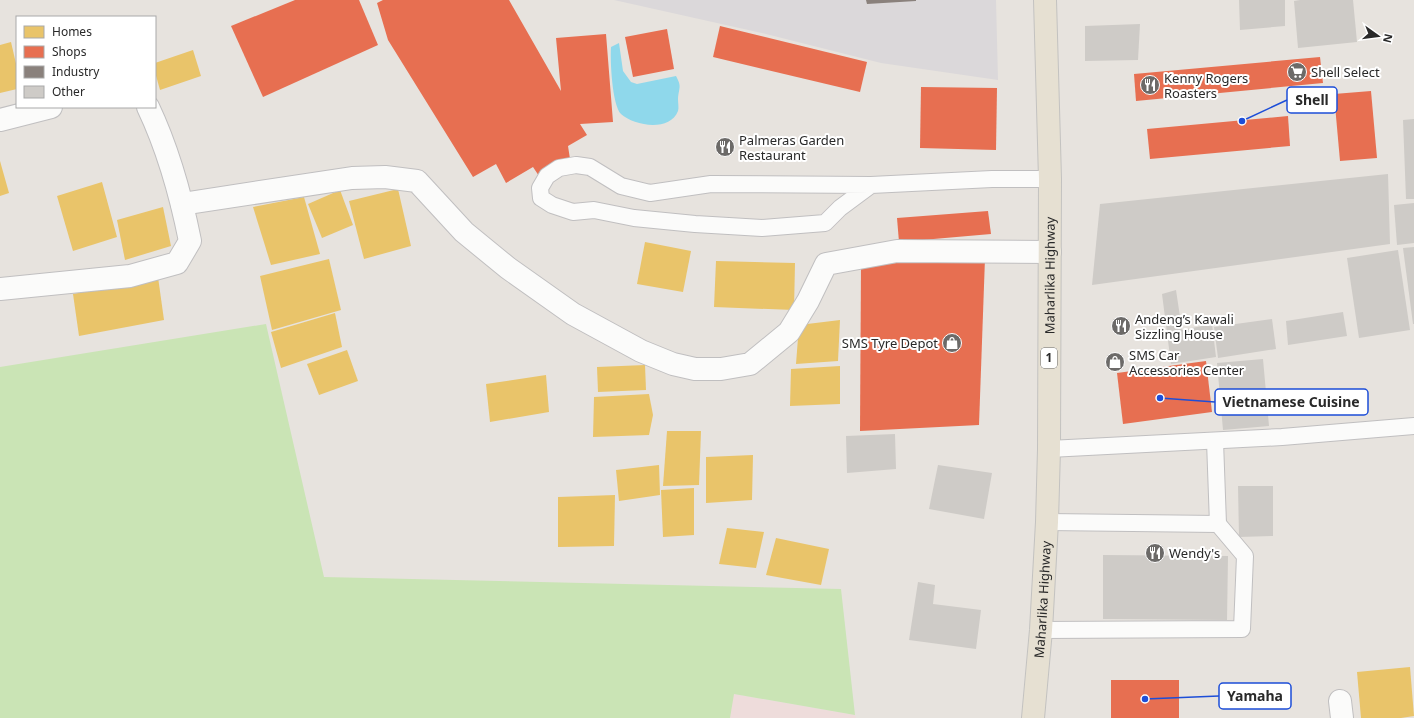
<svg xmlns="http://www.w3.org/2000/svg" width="1414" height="718" font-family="'Noto Sans',sans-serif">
	<rect width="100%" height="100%" fill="#e7e3de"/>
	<!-- industrial -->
	<polygon fill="#dbd8da" points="614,0 996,0 998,80 881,63 766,34"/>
	<!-- medical -->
	<polygon fill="#eedcdb" points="733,694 855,715 856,718 730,718"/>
	<!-- green -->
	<polygon fill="#cae4b5" points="266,324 324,577 841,589 855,715 734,694 730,718 0,718 0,367"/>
	<!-- water -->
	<path fill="#8fd8eb" d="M 619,43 L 623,71 L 631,82 L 637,84 L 676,76 C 682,87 679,87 678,99 C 678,103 679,108 678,111 C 670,132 634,126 621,114 C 612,105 610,60 611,47 Z"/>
	<!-- homes -->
	<g fill="#e9c46a">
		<polygon points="11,42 17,68 17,89 0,93 0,45"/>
		<polygon points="193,50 201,76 160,90 155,72 155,63"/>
		<polygon points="0,161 9,193 0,196"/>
		<polygon points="102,182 117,237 73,251 57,196"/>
		<polygon points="398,189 411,246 364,259 349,201"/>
		<polygon points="340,190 353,225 322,238 308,204"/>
		<polygon points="304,197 320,254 271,265 253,207"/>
		<polygon points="163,207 171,246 125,260 117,220"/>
		<polygon points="645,242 691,251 683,292 637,284"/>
		<polygon points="329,259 341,310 272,330 260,276"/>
		<polygon points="716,261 795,263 794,310 714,307"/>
		<polygon points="158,277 164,320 79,336 73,294"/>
		<polygon points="335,313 342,347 281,368 271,332"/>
		<polygon points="840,320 838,361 796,364 799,325"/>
		<polygon points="347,350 358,381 319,395 307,364"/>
		<polygon points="645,365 646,390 598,392 597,367"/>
		<polygon points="840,366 840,404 790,406 791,369"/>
		<polygon points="546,375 549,412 490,422 486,384"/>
		<polygon points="649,394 653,415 649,435 593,437 594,397"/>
		<polygon points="667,431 701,431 699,485 663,486"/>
		<polygon points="753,455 752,500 706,503 706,457"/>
		<polygon points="659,465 660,495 619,501 616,470"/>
		<polygon points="694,488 694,535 663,537 661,490"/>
		<polygon points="615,495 614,546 558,547 558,497"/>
		<polygon points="727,528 764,532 756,568 719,564"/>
		<polygon points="776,538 829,549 821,585 766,575"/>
		<polygon points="1410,667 1414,716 1401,718 1361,718 1357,672"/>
	</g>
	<!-- shops -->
	<g fill="#e76f51">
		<polygon points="295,0 359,0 378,45 263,97 231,26"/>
		<polygon points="383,0 509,0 561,91 556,38 606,34 613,122 580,124 587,135 568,146 570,159 539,176 533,167 506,183 496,164 473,177 388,40 377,3"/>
		<polygon points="720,26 867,62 860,92 713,57"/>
		<polygon points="667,29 674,69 633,77 625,37"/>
		<polygon points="1320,57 1323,83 1136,101 1134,74"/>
		<polygon points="921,87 997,88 996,150 920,148"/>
		<polygon points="1371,91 1377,158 1340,161 1334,94"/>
		<polygon points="1288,116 1290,146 1150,159 1147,129"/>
		<polygon points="988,211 991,234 899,242 897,218"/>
		<polygon points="985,258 979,425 860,431 861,265"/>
		<polygon points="1206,361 1212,412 1123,424 1117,373"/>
		<rect x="1111" y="680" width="68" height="38"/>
	</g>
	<!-- industry -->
	<polygon fill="#8a817c" points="866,0 916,0 916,1 867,4"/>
	<!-- building -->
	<g fill="#cecbc7">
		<polygon points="1239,0 1285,0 1285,26 1240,30"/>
		<polygon points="1300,0 1353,0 1357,42 1298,48 1294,1"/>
		<polygon points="1140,24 1138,60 1085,61 1085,26"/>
		<polygon points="1414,119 1414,199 1406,199 1403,120"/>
		<polygon points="1388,174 1390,244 1092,285 1100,204"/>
		<polygon points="1414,203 1414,243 1397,245 1394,205"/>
		<polygon points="1414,247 1414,324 1413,324 1403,248"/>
		<polygon points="1398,250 1410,330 1359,338 1347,258"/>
		<polygon points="1176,290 1182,330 1212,324 1216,357 1171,364 1162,294"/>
		<polygon points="1343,312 1347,336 1288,345 1286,321"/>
		<polygon points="1272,319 1276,349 1218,358 1214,327"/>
		<polygon points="1263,359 1269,426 1223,430 1217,363"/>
		<polygon points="895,434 896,469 847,473 846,436"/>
		<polygon points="938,465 992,473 984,519 929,509"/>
		<polygon points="1238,486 1273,486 1273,536 1239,537"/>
		<polygon points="1103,555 1228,556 1227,620 1103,619"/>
		<polygon points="918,582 935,585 933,604 981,610 976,649 909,640"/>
	</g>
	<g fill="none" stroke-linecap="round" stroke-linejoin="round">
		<defs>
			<g id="lane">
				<polyline points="871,185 840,208 825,223 762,228 695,224 634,218 594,210 573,212 552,205 541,198 540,188 547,176 559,168 576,165 590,167 621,186 650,193 711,184 871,185 992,179 1050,179"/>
				<polyline points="1049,449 1282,437 1414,426"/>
				<polyline points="1047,522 1218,524 1215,441"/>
				<polyline points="1041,630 1242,629 1245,556 1218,524"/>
			</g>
			<g id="street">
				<polyline points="0,120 51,107"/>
				<polyline points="182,204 352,178 385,177 417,181 464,232 508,268 573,314 641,351 673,364 695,369 721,369 750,364 789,332 808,301 826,264 897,251 1050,252"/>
				<path d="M 0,289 L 130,276 L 177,263 L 190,241 C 181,196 168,149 148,107"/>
				<polyline points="1340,701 1342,718"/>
			</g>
			<g id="primary">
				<path id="s1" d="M 1033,718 L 1041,630 L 1047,522 L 1049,449 L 1050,179 L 1045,0"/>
			</g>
		</defs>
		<!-- lane casing -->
		<use href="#lane" stroke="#c0bfc0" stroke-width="18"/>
		<!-- street casing -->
		<use href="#street" stroke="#c0bfc0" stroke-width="24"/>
		<!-- primary casing -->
		<use href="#primary" stroke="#c3c2c0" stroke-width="24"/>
		<!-- lane -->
		<use href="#lane" stroke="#fbfbfa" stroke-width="16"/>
		<!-- street -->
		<use href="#street" stroke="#fbfbfa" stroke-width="22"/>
		<!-- primary -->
		<use href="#primary" stroke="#e6e0d2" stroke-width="22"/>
	</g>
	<!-- icons -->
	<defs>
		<symbol id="supermarket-disc" viewBox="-11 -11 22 22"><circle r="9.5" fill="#6c6a68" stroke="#fff"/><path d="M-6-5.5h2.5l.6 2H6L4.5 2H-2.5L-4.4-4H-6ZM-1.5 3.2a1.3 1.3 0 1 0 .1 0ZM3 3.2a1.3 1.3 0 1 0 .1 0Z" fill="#fff"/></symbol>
		<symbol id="restaurant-disc" viewBox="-11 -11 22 22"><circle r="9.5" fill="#6c6a68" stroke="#fff"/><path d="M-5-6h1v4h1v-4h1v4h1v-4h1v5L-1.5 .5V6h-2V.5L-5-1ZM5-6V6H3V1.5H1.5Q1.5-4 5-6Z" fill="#fff"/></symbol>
		<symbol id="shop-disc" viewBox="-11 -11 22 22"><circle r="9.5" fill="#6c6a68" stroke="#fff"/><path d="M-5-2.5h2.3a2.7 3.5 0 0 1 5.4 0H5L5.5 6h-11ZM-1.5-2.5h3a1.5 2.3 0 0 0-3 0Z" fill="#fff"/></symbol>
	</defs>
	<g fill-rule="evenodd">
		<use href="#supermarket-disc" x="1286" y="61" width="22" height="22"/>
		<use href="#restaurant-disc" x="1139" y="74" width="22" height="22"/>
		<use href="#restaurant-disc" x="714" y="136" width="22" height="22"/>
		<use href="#restaurant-disc" x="1110" y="315" width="22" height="22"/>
		<use href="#shop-disc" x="941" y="332" width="22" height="22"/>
		<use href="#shop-disc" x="1104" y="351" width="22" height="22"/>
		<use href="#restaurant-disc" x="1144" y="542" width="22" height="22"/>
	</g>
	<g text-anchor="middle" stroke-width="4" stroke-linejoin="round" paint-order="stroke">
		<!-- shield labels -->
		<rect fill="#fff" stroke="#696969" stroke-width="1" x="1041" y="348" width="16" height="20" rx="3"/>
		<g font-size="12" font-weight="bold" fill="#292929">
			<text x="1049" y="362">1</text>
		</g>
		<!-- poi labels -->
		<g font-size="13" fill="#292929" stroke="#fff" text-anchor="start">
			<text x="1311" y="77">Shell Select</text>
			<text x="1164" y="83">Kenny Rogers<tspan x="1164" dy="15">Roasters</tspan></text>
			<text x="739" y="145">Palmeras Garden<tspan x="739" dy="15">Restaurant</tspan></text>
			<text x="1135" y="324">Andeng’s Kawali<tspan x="1135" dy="15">Sizzling House</tspan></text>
			<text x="938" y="348" text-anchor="end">SMS Tyre Depot</text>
			<text x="1129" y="360">SMS Car<tspan x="1129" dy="15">Accessories Center</tspan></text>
			<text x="1169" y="558">Wendy's</text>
		</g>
		<!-- street labels -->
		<g font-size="13" fill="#292929" stroke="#fff">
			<text dy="5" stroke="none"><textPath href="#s1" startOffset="443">Maharlika Highway</textPath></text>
			<text dy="5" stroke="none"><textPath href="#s1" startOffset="119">Maharlika Highway</textPath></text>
		</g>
	</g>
	<!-- callouts -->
	<path fill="none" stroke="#1d4ed8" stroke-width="1.5" d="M1242 121L1287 100M1160 398L1215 402M1145 699L1219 696"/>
	<g fill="#1d4ed8" stroke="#fff" stroke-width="1.5">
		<circle cx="1242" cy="121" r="4"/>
		<circle cx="1160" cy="398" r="4"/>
		<circle cx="1145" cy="699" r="4"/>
	</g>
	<g fill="#fff" stroke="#1d4ed8" stroke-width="1.5">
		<rect x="1287" y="87" width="50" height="26" rx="4"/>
		<rect x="1215" y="389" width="153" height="26" rx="4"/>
		<rect x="1219" y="683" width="72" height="26" rx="4"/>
	</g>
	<g font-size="14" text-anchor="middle" font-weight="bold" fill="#292929">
		<text x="1312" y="105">Shell</text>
		<text x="1291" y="407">Vietnamese Cuisine</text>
		<text x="1255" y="701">Yamaha</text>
	</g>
	<!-- legend -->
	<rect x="16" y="16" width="140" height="92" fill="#ffffff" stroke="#a9a9a9"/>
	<rect x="24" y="26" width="20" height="12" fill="#e9c46a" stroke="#a9a9a9"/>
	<text x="52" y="36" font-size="12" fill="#292929">Homes</text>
	<rect x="24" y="46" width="20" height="12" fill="#e76f51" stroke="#a9a9a9"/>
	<text x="52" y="56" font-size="12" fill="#292929">Shops</text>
	<rect x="24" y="66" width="20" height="12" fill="#8a817c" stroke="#a9a9a9"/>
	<text x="52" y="76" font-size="12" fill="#292929">Industry</text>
	<rect x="24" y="86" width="20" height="12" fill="#cecbc7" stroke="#a9a9a9"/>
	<text x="52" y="96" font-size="12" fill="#292929">Other</text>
	<!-- north arrow -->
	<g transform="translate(1378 36) rotate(104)" stroke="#ffffff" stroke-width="3" paint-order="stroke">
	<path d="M0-3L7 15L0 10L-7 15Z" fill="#292929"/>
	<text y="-6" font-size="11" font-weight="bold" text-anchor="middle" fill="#292929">N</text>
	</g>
</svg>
